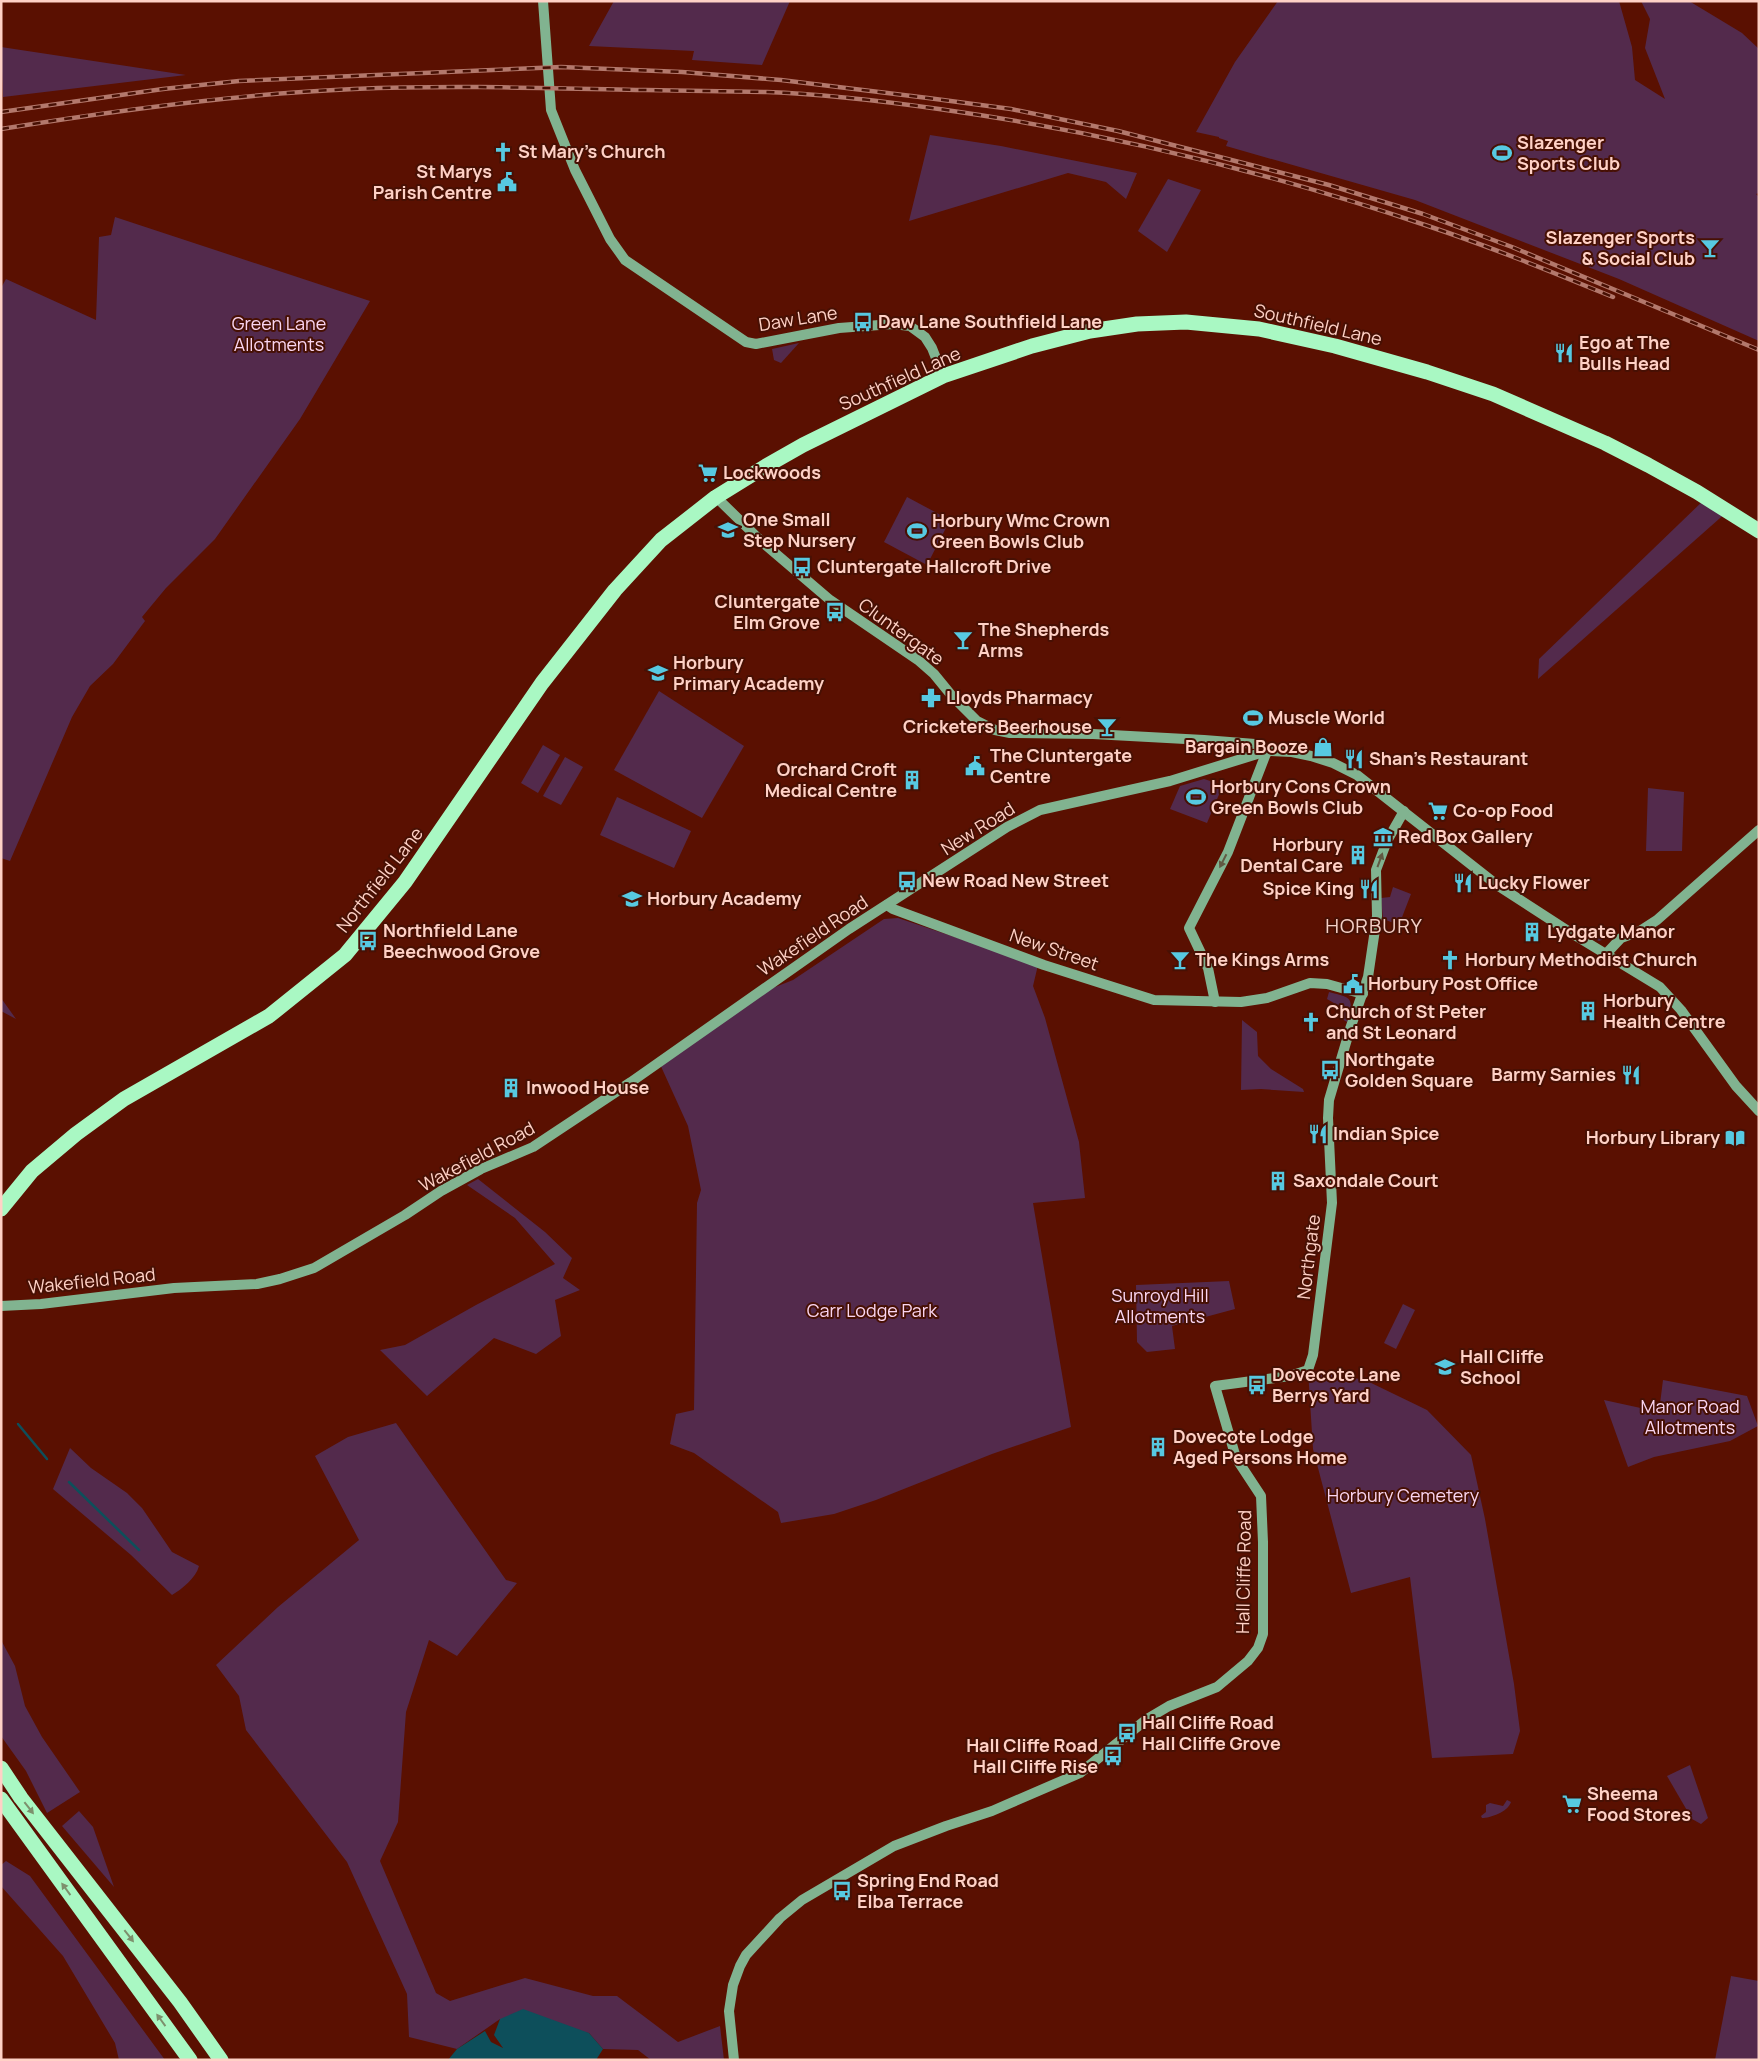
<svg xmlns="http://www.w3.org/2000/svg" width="1760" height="2061" font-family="Manrope,sans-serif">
	<rect width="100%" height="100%" fill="#5a1001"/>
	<!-- green -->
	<g fill="#532a4c">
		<polygon points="614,1 790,1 762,65 692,60 694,51 589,46"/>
		<polygon points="1278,1 1619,1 1632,47 1635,80 1665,99 1645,48 1650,19 1641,1 1689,1 1742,33 1759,49 1759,193 1756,194 1759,197 1759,341 1619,279 1415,200 1226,146 1228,141 1219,138 1219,137 1196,132 1235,62"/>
		<polygon points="1,47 186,75 3,97"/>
		<polygon points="930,135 1001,146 1137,173 1126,199 1106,182 1068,173 909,221"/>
		<polygon points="1168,179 1201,190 1167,252 1138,231"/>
		<polygon points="115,217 370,301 300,419 215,539 166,588 142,617 145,621 113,664 90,686 72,717 10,861 1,858 1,288 6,279 96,320 99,237 111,235"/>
		<polygon points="799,343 781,363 774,360 772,349"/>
		<polygon points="907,497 950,520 927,565 884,542"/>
		<polygon points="1706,498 1728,511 1538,679 1539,659"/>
		<polygon points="659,691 744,746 702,818 614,770"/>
		<polygon points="543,745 560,755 538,793 521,783"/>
		<polygon points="565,757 583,767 561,805 543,796"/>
		<polygon points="1204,779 1223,785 1207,823 1170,809 1180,786"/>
		<polygon points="1648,788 1684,792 1682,851 1646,851"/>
		<polygon points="617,797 691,831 674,868 600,835"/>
		<polygon points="1393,887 1411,894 1399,925 1383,919 1381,898 1390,897"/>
		<polygon points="898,918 1038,965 1033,986 1045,1018 1079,1142 1085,1198 1033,1203 1071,1427 992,1454 876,1500 834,1514 781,1523 778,1512 694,1453 670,1444 676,1414 694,1410 697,1203 701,1190 688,1126 659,1062 755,995 793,980 884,919"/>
		<polygon points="1586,932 1593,932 1594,934 1597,934 1598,932 1613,932 1613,936 1599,941 1585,934"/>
		<path d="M 1329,992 C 1353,998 1354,998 1347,1022 L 1342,1019 L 1339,1006 L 1327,999 Z"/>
		<polygon points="1,998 16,1019 1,1011"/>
		<polygon points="1242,1020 1257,1032 1258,1056 1271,1069 1303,1089 1304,1092 1261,1089 1241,1090"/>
		<polygon points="478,1179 545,1232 572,1258 563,1278 580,1290 555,1300 561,1336 536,1354 494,1338 427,1396 380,1350 405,1345 476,1305 555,1264 515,1218 467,1185"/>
		<polygon points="1229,1281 1235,1309 1172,1326 1175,1349 1147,1352 1137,1342 1136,1285"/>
		<polygon points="1403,1304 1415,1310 1396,1349 1384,1343"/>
		<polygon points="1308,1370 1365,1380 1427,1410 1471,1455 1485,1519 1514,1684 1520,1731 1513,1754 1432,1758 1410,1577 1351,1593 1313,1449"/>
		<polygon points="1663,1380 1747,1396 1758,1426 1730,1441 1654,1457 1628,1467 1604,1400 1659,1412"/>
		<polygon points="396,1423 506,1580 517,1583 457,1656 429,1640 406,1712 398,1822 380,1861 436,1993 450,2001 525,1978 593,1996 617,1996 678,2042 720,2026 724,2060 651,2060 638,2050 603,2049 589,2033 500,2019 457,2049 409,2037 407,1994 347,1862 246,1730 239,1696 216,1665 278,1607 359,1540 315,1456 348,1437"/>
		<path d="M 70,1448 L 91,1468 L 127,1493 L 142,1508 L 172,1552 L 199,1566 C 196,1578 182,1589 172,1595 L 131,1555 L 53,1489 Z"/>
		<polygon points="1,1640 15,1666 25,1706 42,1737 80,1792 47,1813 26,1771 1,1736"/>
		<polygon points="1690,1765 1708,1818 1701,1824 1692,1819 1667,1776"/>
		<path d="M 1507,1800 L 1511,1802 C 1508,1812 1490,1818 1482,1818 L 1481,1816 L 1486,1812 L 1486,1805 L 1490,1803 L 1503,1806 Z"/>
		<polygon points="79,1811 93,1827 114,1887 62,1826"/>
		<polygon points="6,1861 30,1876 165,2060 119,2060 115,2043 63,1956 1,1886 1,1865"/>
		<polygon points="1731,1976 1759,1981 1759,2060 1715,2060"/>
	</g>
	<!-- water -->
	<polygon fill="#0d4f5b" points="523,2009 589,2033 603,2049 596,2060 448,2060 457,2049 485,2031 491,2042 503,2048 494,2035 500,2019"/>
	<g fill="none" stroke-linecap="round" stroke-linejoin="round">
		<!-- stream -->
		<g stroke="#0d4f5b" stroke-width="2.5">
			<polyline points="18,1424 47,1459"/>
			<polyline points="69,1482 139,1550"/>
		</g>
		<!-- secondary -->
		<g stroke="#81b390" stroke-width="10">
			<polyline points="543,1 551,110 575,170 610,239 625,260 746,342 756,344 839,328 893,324 910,326 925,337 932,348 943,376"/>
			<polyline points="716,497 761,541 830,600 918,660 934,674 952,696 977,721 995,730 1010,733 1093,734 1204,740 1255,744 1267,751"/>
			<polyline points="887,905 893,909 1044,965 1154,1000 1241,1002 1267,998 1310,983 1327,984 1363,994"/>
			<polyline points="1605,955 1621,938 1640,931 1657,920 1759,830"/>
			<polyline points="1215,1002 1208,968 1189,928 1228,852 1267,751"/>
			<polyline points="1,1306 41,1304 174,1288 257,1284 280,1279 314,1268 405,1215 441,1191 481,1169 533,1147 631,1082 849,929 1007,827 1040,810 1170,781 1267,751 1292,752 1311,756 1333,763 1357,775 1497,885 1568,931 1660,987 1681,1010 1736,1086 1759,1111"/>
			<polyline points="734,2060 729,2011 733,1985 740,1966 746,1955 780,1918 802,1900 894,1846 946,1826 992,1811 1080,1773 1147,1719 1169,1706 1217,1687 1248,1661 1258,1648 1263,1634 1263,1542 1261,1496 1236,1458 1215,1386 1290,1376 1308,1370 1313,1355 1332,1203 1328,1118 1329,1100 1350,1029 1368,977 1377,916 1376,870 1387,841 1404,811"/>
		</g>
		<!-- highway -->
		<g stroke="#a9f8c3" stroke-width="15">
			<polyline points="1,1209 32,1171 76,1134 124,1099 269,1016 345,955 405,882 542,683 615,590 661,540 716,497 766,466 803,445 943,376 1032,346 1090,331 1137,324 1186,322 1259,329 1335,346 1427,372 1493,394 1605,443 1648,465 1697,492 1759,531"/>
			<polyline points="1,1768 21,1798 180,2002 221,2060"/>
			<polyline points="1,1799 190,2060"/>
		</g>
		<defs>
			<g id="rail">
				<polyline points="1,112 163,89 239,81 561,67 682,72 781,80 928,98 1011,109 1118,131 1329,185 1423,214 1512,247 1759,350"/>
				<path d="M 1,129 C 118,110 236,94 354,89 C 450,85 546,88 643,90 C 684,91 725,91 767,92 C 824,94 882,101 939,109 C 1103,132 1272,173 1428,226 C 1491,247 1552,272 1613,297"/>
			</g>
		</defs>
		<!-- rail casing -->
		<use href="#rail" stroke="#b3786c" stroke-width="4.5"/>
		<!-- rail -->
		<use href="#rail" stroke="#471004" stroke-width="2.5" stroke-dasharray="8" stroke-linecap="butt"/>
	</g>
	<!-- one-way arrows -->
	<defs><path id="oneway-solid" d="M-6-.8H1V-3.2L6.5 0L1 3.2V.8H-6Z" transform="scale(1.25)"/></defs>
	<g fill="#615943">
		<use href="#oneway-solid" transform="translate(1380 860) rotate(-70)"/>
		<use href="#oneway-solid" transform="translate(1223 861) rotate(117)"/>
	</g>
	<g fill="#7d906d">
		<use href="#oneway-solid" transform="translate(29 1808) rotate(52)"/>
		<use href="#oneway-solid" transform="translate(66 1889) rotate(-126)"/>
		<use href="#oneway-solid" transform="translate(129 1936) rotate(52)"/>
		<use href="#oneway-solid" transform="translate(161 2020) rotate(-126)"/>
	</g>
	<!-- icons -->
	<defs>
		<symbol id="church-bare" viewBox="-9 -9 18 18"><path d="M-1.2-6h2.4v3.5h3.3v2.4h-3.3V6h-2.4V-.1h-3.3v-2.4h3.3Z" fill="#57c9e1" stroke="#471004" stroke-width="2.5" paint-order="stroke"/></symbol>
		<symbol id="stadium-bare" viewBox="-9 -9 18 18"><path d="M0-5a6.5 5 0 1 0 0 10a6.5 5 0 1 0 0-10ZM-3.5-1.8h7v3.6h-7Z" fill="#57c9e1" stroke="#471004" stroke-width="2.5" paint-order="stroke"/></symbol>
		<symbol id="civic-bare" viewBox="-9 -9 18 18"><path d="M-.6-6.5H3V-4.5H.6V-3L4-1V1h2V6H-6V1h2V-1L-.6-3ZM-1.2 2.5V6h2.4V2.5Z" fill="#57c9e1" stroke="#471004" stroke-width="2.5" paint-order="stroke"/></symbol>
		<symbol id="bar-bare" viewBox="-9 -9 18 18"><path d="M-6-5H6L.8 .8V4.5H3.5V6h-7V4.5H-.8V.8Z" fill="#57c9e1" stroke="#471004" stroke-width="2.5" paint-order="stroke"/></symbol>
		<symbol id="bus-bare" viewBox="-9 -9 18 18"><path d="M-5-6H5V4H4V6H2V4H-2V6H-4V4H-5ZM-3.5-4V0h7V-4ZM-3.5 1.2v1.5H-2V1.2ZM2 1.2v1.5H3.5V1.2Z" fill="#57c9e1" stroke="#471004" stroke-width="2.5" paint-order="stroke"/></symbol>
		<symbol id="restaurant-bare" viewBox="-9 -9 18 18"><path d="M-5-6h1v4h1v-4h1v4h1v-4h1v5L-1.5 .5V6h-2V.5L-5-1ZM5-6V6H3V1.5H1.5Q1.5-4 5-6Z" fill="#57c9e1" stroke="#471004" stroke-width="2.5" paint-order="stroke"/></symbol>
		<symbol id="supermarket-bare" viewBox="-9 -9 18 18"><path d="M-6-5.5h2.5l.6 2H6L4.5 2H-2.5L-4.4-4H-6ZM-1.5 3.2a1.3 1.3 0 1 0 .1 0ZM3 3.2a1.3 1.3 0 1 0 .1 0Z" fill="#57c9e1" stroke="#471004" stroke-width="2.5" paint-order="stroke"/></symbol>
		<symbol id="school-bare" viewBox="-9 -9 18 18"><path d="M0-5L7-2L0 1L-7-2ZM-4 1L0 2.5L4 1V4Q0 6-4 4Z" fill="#57c9e1" stroke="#471004" stroke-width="2.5" paint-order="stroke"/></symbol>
		<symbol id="pharmacy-bare" viewBox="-9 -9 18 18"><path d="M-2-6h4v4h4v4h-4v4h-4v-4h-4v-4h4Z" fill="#57c9e1" stroke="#471004" stroke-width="2.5" paint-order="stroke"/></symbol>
		<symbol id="shop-bare" viewBox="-9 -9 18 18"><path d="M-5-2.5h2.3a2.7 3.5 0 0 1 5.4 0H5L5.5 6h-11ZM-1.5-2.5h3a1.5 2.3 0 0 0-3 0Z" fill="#57c9e1" stroke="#471004" stroke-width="2.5" paint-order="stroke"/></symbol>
		<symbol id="building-bare" viewBox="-9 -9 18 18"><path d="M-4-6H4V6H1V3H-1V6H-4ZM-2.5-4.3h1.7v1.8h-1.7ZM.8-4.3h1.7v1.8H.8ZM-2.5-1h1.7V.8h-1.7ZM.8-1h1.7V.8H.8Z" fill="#57c9e1" stroke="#471004" stroke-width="2.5" paint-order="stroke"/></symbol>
		<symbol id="museum-bare" viewBox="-9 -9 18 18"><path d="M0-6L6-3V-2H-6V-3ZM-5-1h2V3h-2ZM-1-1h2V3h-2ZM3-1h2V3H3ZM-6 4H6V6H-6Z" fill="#57c9e1" stroke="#471004" stroke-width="2.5" paint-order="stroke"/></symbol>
		<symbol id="library-bare" viewBox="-9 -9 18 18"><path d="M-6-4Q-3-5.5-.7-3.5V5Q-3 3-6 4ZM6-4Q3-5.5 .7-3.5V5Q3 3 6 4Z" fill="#57c9e1" stroke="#471004" stroke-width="2.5" paint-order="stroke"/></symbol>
	</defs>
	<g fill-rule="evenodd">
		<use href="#church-bare" x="489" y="138" width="28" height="28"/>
		<use href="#stadium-bare" x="1488" y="139" width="28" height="28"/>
		<use href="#civic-bare" x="493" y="168" width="28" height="28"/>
		<use href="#bar-bare" x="1696" y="234" width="28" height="28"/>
		<use href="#bus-bare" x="849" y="308" width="28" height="28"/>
		<use href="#restaurant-bare" x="1550" y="339" width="28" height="28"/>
		<use href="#supermarket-bare" x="694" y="459" width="28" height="28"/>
		<use href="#school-bare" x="714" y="516" width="28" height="28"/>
		<use href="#stadium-bare" x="903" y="517" width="28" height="28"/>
		<use href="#bus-bare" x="788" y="553" width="28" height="28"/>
		<use href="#bus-bare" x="821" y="598" width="28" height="28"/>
		<use href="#bar-bare" x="949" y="626" width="28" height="28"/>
		<use href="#school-bare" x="644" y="659" width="28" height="28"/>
		<use href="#pharmacy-bare" x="917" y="684" width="28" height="28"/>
		<use href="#stadium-bare" x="1239" y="704" width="28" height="28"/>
		<use href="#bar-bare" x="1093" y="713" width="28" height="28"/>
		<use href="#shop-bare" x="1309" y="733" width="28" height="28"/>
		<use href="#restaurant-bare" x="1340" y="745" width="28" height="28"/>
		<use href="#civic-bare" x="961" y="752" width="28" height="28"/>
		<use href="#building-bare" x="898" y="766" width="28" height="28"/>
		<use href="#stadium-bare" x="1182" y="783" width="28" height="28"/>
		<use href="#supermarket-bare" x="1424" y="797" width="28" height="28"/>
		<use href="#museum-bare" x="1369" y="823" width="28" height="28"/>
		<use href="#building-bare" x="1344" y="841" width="28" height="28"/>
		<use href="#bus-bare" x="893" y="867" width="28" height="28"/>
		<use href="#restaurant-bare" x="1449" y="869" width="28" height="28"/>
		<use href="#restaurant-bare" x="1355" y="875" width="28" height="28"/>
		<use href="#school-bare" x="618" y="885" width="28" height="28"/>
		<use href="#building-bare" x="1518" y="918" width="28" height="28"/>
		<use href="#bus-bare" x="354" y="927" width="28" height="28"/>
		<use href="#bar-bare" x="1166" y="946" width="28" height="28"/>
		<use href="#church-bare" x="1436" y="946" width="28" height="28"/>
		<use href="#civic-bare" x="1339" y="970" width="28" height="28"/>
		<use href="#building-bare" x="1574" y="997" width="28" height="28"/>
		<use href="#church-bare" x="1297" y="1008" width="28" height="28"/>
		<use href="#bus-bare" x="1316" y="1056" width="28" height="28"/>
		<use href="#restaurant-bare" x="1617" y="1061" width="28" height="28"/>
		<use href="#building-bare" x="497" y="1074" width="28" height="28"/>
		<use href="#restaurant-bare" x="1304" y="1120" width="28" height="28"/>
		<use href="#library-bare" x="1721" y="1124" width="28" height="28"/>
		<use href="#building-bare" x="1264" y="1167" width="28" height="28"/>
		<use href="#school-bare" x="1431" y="1353" width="28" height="28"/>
		<use href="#bus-bare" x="1243" y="1371" width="28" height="28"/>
		<use href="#building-bare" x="1144" y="1433" width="28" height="28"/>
		<use href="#bus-bare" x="1113" y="1719" width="28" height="28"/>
		<use href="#bus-bare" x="1099" y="1742" width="28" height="28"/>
		<use href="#supermarket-bare" x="1558" y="1790" width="28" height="28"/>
		<use href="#bus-bare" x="828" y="1877" width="28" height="28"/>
	</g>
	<g text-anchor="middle" stroke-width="4" stroke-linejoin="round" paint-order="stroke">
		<!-- poi labels -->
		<g font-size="18" font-weight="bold" fill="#ffd1c6" stroke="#471004" text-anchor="start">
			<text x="1517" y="149">Slazenger<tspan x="1517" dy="21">Sports Club</tspan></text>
			<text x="518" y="158">St Mary's Church</text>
			<text x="492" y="178" text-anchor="end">St Marys<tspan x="492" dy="21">Parish Centre</tspan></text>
			<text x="1695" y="244" text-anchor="end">Slazenger Sports<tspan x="1695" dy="21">&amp; Social Club</tspan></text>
			<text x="878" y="328">Daw Lane Southfield Lane</text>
			<text x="1579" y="349">Ego at The<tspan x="1579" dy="21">Bulls Head</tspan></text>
			<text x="723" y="479">Lockwoods</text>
			<text x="743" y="526">One Small<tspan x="743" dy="21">Step Nursery</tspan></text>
			<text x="932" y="527">Horbury Wmc Crown<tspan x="932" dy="21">Green Bowls Club</tspan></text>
			<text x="817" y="573">Cluntergate Hallcroft Drive</text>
			<text x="820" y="608" text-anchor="end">Cluntergate<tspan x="820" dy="21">Elm Grove</tspan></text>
			<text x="978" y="636">The Shepherds<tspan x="978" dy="21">Arms</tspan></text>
			<text x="673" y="669">Horbury<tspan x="673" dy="21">Primary Academy</tspan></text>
			<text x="946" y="704">Lloyds Pharmacy</text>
			<text x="1268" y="724">Muscle World</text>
			<text x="1092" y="733" text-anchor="end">Cricketers Beerhouse</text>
			<text x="1308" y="753" text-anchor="end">Bargain Booze</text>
			<text x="990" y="762">The Cluntergate<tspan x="990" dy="21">Centre</tspan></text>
			<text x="1369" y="765">Shan's Restaurant</text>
			<text x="897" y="776" text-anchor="end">Orchard Croft<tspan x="897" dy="21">Medical Centre</tspan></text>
			<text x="1211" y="793">Horbury Cons Crown<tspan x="1211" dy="21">Green Bowls Club</tspan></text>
			<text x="1453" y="817">Co-op Food</text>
			<text x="1398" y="843">Red Box Gallery</text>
			<text x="1343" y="851" text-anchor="end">Horbury<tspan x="1343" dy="21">Dental Care</tspan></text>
			<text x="922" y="887">New Road New Street</text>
			<text x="1478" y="889">Lucky Flower</text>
			<text x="1354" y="895" text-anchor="end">Spice King</text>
			<text x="647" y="905">Horbury Academy</text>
			<text x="383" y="937">Northfield Lane<tspan x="383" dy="21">Beechwood Grove</tspan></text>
			<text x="1547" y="938">Lydgate Manor</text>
			<text x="1195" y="966">The Kings Arms</text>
			<text x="1465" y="966">Horbury Methodist Church</text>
			<text x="1368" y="990">Horbury Post Office</text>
			<text x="1603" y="1007">Horbury<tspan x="1603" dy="21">Health Centre</tspan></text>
			<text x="1326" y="1018">Church of St Peter<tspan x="1326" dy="21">and St Leonard</tspan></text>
			<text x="1345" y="1066">Northgate<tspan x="1345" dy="21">Golden Square</tspan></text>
			<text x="1616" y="1081" text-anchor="end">Barmy Sarnies</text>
			<text x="526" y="1094">Inwood House</text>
			<text x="1333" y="1140">Indian Spice</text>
			<text x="1720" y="1144" text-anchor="end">Horbury Library</text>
			<text x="1293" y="1187">Saxondale Court</text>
			<text x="1460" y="1363">Hall Cliffe<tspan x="1460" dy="21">School</tspan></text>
			<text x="1272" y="1381">Dovecote Lane<tspan x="1272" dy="21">Berrys Yard</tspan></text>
			<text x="1173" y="1443">Dovecote Lodge<tspan x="1173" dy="21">Aged Persons Home</tspan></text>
			<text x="1142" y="1729">Hall Cliffe Road<tspan x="1142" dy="21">Hall Cliffe Grove</tspan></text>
			<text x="1098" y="1752" text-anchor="end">Hall Cliffe Road<tspan x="1098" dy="21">Hall Cliffe Rise</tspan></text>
			<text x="1587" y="1800">Sheema<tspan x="1587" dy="21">Food Stores</tspan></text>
			<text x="857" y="1887">Spring End Road<tspan x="857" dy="21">Elba Terrace</tspan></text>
		</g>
		<!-- street labels -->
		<g font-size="18" fill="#ffd1c6" stroke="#471004">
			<text transform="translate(798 319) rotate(-9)" y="6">Daw Lane</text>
			<text transform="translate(1318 325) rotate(13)" y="6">Southfield Lane</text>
			<text transform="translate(900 379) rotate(-24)" y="6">Southfield Lane</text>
			<text transform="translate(901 632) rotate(36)" y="6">Cluntergate</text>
			<text transform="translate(978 829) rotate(-32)" y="6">New Road</text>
			<text transform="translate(380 880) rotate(-52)" y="6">Northfield Lane</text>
			<text transform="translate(813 936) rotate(-34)" y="6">Wakefield Road</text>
			<text transform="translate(1054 950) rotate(19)" y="6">New Street</text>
			<text transform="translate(477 1157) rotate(-28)" y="6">Wakefield Road</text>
			<text transform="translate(1309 1257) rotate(-83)" y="6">Northgate</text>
			<text transform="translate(92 1281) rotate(-6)" y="6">Wakefield Road</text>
			<text transform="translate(1244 1572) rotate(-89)" y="6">Hall Cliffe Road</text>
		</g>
		<!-- park labels -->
		<g font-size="18" fill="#fad5f1" stroke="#471004">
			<text x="279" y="330">Green Lane<tspan x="279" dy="21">Allotments</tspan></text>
			<text x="1160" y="1302">Sunroyd Hill<tspan x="1160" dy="21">Allotments</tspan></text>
			<text x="872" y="1317">Carr Lodge Park</text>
			<text x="1690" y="1413">Manor Road<tspan x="1690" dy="21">Allotments</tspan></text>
			<text x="1403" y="1502">Horbury Cemetery</text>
		</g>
		<!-- quarter labels -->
		<g font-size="20" letter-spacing="1" fill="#f5d0c7" stroke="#471004">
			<text x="1374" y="933">HORBURY</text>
		</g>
	</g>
	<!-- border -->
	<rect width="1760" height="2061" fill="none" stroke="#ffd1c6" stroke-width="5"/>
</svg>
